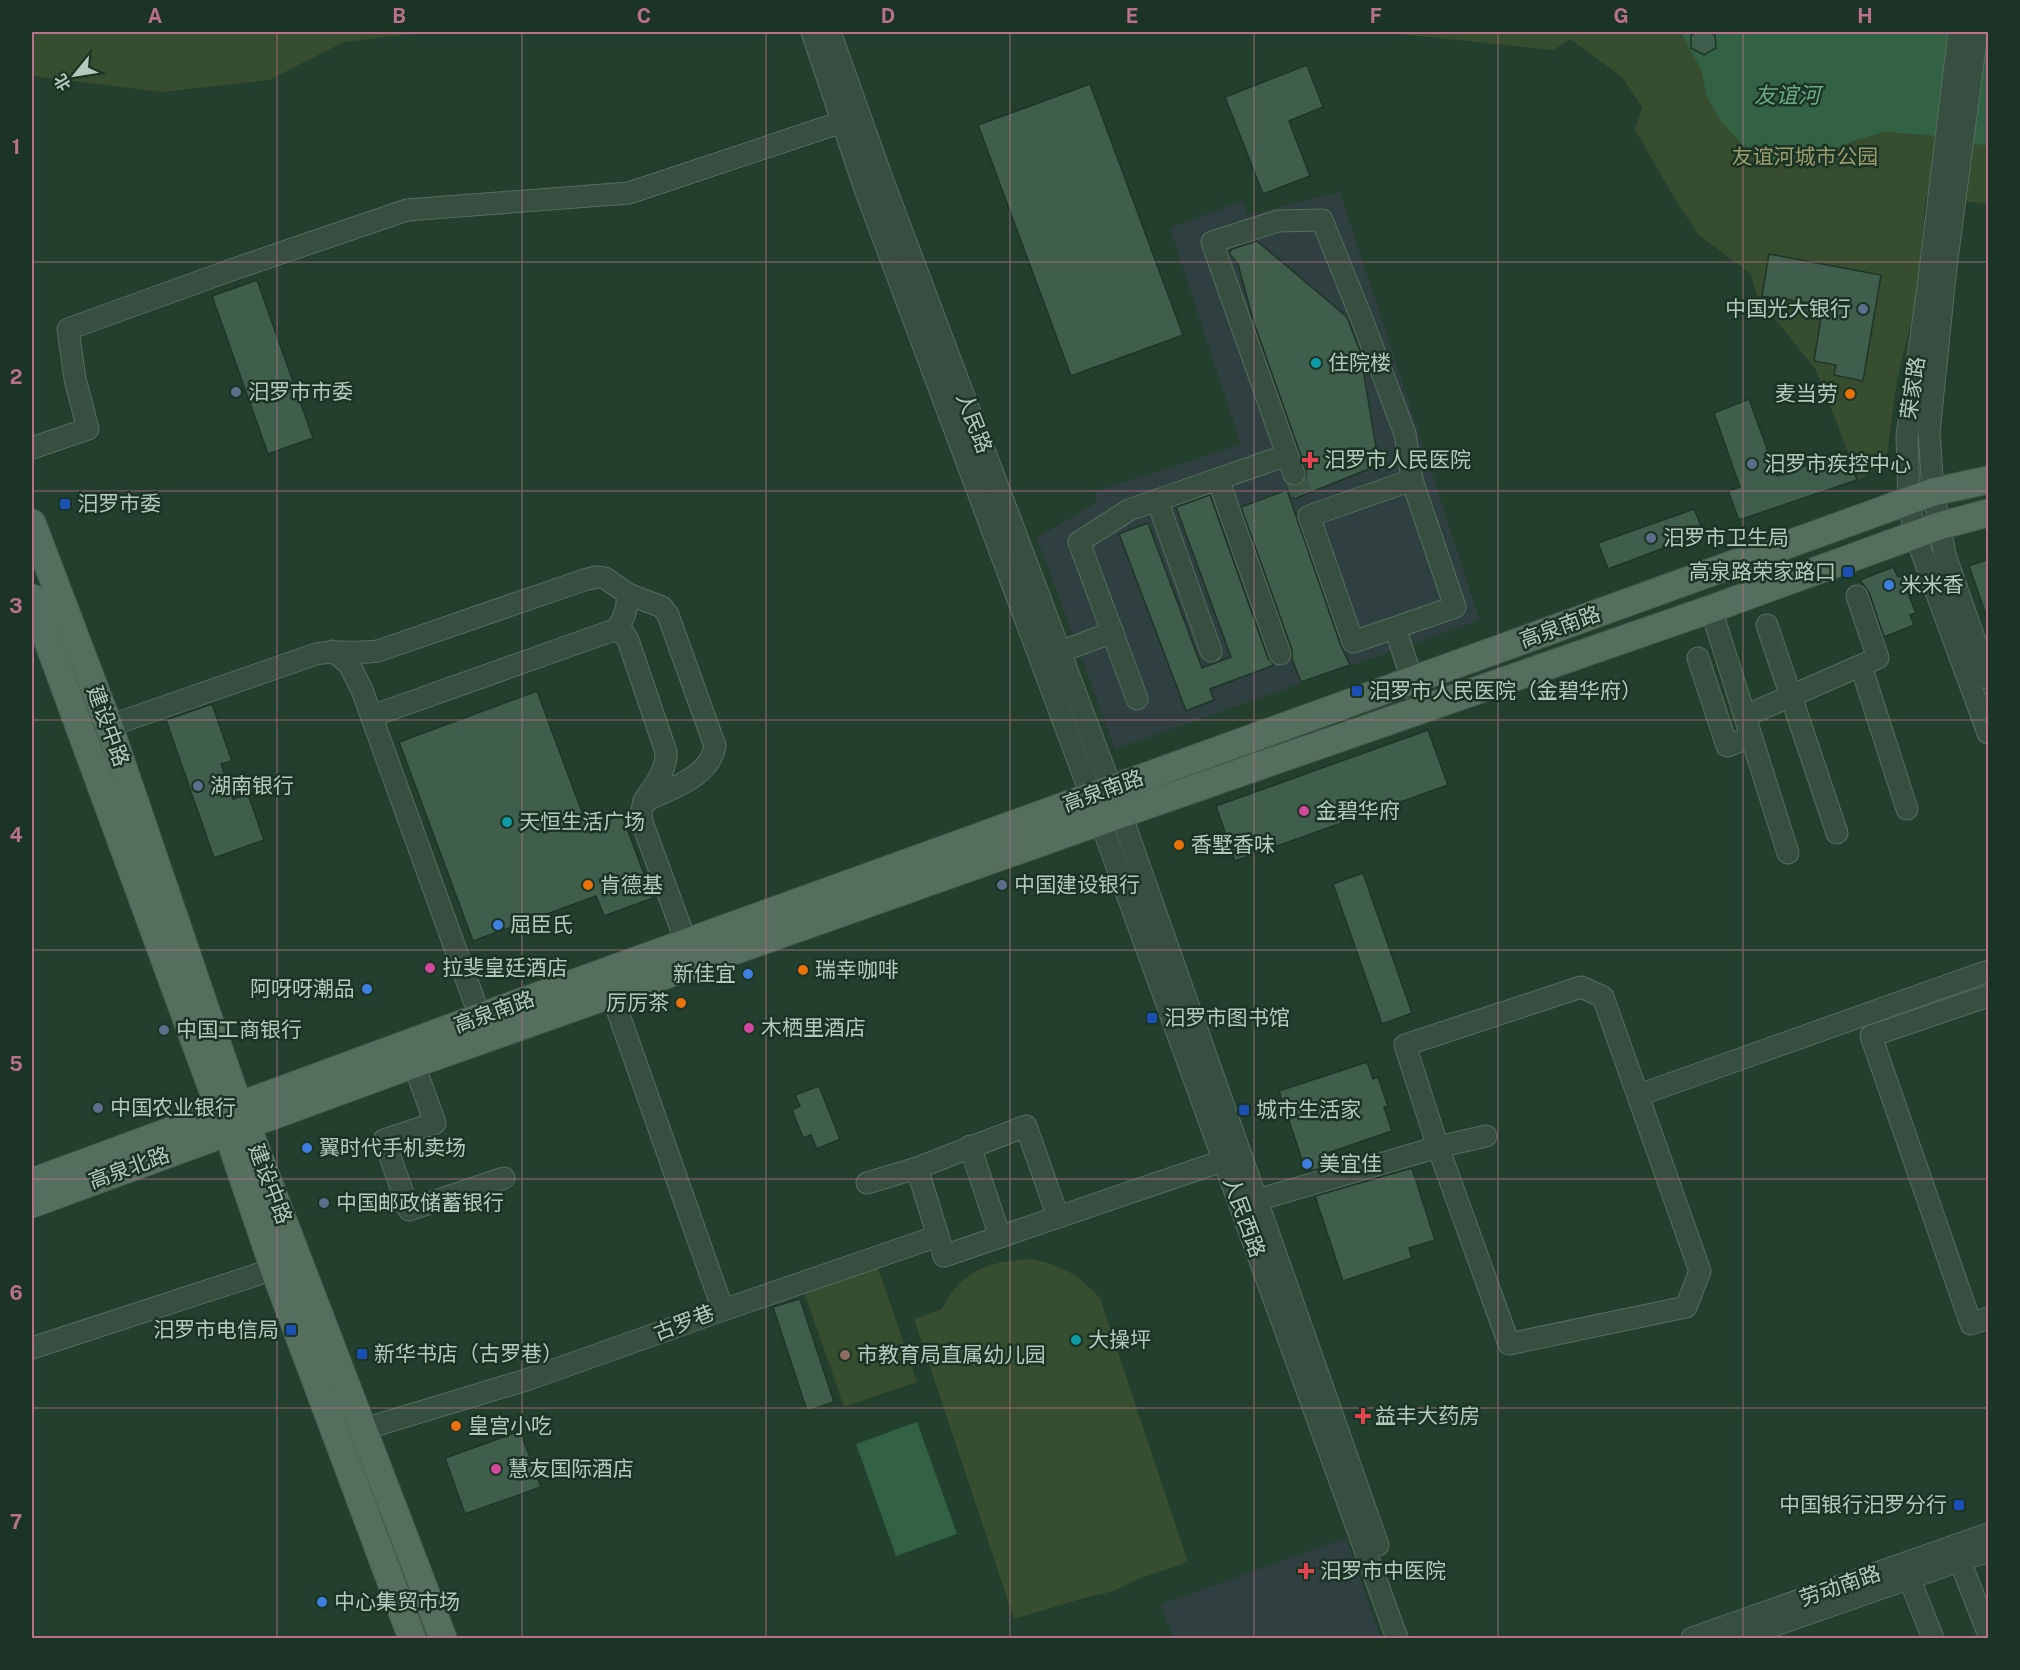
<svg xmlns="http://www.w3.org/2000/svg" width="2020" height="1670" font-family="'Public Sans','Noto Sans SC',sans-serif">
	<rect width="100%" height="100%" fill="#233f2e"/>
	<!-- medical -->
	<g fill="#303f3f">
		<polygon points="1340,192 1480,620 1115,749 1037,538 1097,502 1095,491 1241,445 1170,228 1242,201 1248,215"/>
		<polygon points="1346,1538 1381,1638 1173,1638 1161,1604"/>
	</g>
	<!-- green -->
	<g fill="#374d2f">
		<polygon points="32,32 430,32 344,42 269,80 162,92 32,76"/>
		<polygon points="1381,32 1988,32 1988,204 1926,196 1916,302 1897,380 1886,462 1859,480 1816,370 1757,296 1751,274 1699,235 1678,204 1635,130 1642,107 1622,77 1570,39 1553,50"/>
		<path d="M 1031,1259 C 1062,1265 1079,1275 1100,1298 L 1188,1562 L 1140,1578 L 1114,1591 L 1084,1598 L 1014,1619 L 914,1319 L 942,1309 C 962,1269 990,1261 1031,1259 Z"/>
		<polygon points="878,1268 917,1382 844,1407 805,1294"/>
	</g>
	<!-- water -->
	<g fill="#326144">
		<polygon points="1681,32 1988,32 1988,146 1929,135 1884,132 1853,141 1820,155 1800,161 1767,160 1743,145 1722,123 1707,97 1701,70"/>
		<polygon points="917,1422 957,1534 896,1556 856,1444"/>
	</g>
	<!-- building -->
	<g fill="#3f5e4c" stroke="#1e3628" stroke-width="1.5">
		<polygon points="1698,32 1709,32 1715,35 1716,48 1704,55 1691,48 1691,35"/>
		<polygon points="1307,65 1323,107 1289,121 1310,176 1263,194 1225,97"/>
		<polygon points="1090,84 1183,335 1071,376 978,125"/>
		<polygon points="1257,241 1347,317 1360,351 1379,465 1294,499 1288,485 1298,486 1303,483 1306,477 1306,470 1254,323 1238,264 1229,253 1232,249"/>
		<polygon points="1769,254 1881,275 1863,381 1834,375 1836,365 1814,361 1823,305 1762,296"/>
		<polygon points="257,280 313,438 268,454 212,296"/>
		<polygon points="1749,399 1777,476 1845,452 1857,480 1739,520 1728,491 1740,487 1714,413"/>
		<polygon points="1287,490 1341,646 1350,665 1301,682 1292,659 1292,650 1241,507"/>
		<polygon points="1210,495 1268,658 1274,665 1210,689 1214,700 1186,711 1119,534 1148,523 1202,668 1231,657 1176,507"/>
		<polygon points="1694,509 1704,533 1608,569 1598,543"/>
		<polygon points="1989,559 1989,615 1986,615 1969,566"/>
		<polygon points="1893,567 1898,577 1901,576 1916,613 1910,615 1914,625 1884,637 1869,592 1860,580"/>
		<polygon points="537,691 588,828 622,815 653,898 604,916 596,896 473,941 399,742"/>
		<polygon points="212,704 232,761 221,764 233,799 248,794 264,840 214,858 166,720"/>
		<polygon points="1428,730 1448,785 1235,861 1216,806"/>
		<polygon points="1363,873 1412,1013 1382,1024 1333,884"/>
		<polygon points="1367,1062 1373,1079 1378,1077 1388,1106 1384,1107 1392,1131 1322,1155 1326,1167 1306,1172 1279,1091"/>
		<polygon points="819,1086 840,1139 817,1149 811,1135 803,1138 792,1110 800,1106 795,1095"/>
		<polygon points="1412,1168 1435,1240 1409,1248 1412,1258 1343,1281 1315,1196"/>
		<polygon points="800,1299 834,1402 807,1411 773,1307"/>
		<polygon points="520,1431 541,1487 465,1514 445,1458"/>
	</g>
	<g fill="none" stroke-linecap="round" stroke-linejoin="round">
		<!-- minor-tunnel -->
		<polyline stroke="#395443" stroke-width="21" stroke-dasharray="21 10" stroke-linecap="butt" points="1294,474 1302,496"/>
		<defs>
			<g id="minor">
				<polyline points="812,32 865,189 1091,795 1397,1638"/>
				<polyline points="830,32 883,181 1121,814 1378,1545"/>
				<polyline points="1959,32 1928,287 1907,436 1909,502 1915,534 1988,733"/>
				<polyline points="1977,32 1946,267 1929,432 1933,492 1945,555 1988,678"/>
				<polyline points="32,448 88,429 75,379 68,329 237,268 407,210 629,193 842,122"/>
				<polyline points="1294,474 1212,242 1278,221 1322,220 1363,322 1405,434 1412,480"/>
				<polyline points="1218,479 1280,654"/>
				<polygon points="1412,480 1455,607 1353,642 1309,516"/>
				<polyline points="1157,500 1211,651"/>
				<polyline points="1711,609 1788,853"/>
				<polyline points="1767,625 1837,833"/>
				<polyline points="1395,628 1422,709"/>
				<path d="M 614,630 L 624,634 L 628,640 L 666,752 C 667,770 654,786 644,801"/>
				<polyline points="333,651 349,664 362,690 480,1017"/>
				<polyline points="1060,652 1113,632"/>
				<polyline points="1698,658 1727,746 1751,737"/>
				<polyline points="1861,666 1907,809"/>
				<polyline points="1137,699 1079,542 1129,510 1287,455"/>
				<path d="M 372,716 L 614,630 C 625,622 627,607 628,594"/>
				<polyline points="1745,716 1878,658 1857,596"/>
				<path d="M 109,726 L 316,654 C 337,650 357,654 378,651 L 584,580 L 596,577 L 605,578 L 628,594 L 662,607 L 668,615 L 715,746 C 710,778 668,789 644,802 L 641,813 L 642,822 L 686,942"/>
				<polygon points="1581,987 1603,997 1700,1271 1686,1307 1509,1344 1438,1147 1405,1045"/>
				<polyline points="1988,996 1871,1036 1971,1324 1988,1318"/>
				<polyline points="414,1064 435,1123 384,1140 409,1210 504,1178"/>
				<polyline points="1639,1095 1988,971"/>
				<polyline points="970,1146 1000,1237"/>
				<polyline points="917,1168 938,1236"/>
				<polyline points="867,1183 917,1168 1026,1126 1058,1217"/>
				<polyline points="1257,1200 1438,1147 1486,1136"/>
				<polyline points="723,1310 938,1236 944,1256 1234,1157"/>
				<polyline points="32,1348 274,1269"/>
				<polyline points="364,1429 526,1380 723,1310 612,995"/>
				<polyline points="1960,1561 1988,1633"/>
				<polyline points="1909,1578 1933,1638"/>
				<polyline points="1692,1638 1988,1534"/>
				<polyline points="1738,1638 1988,1551"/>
			</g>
			<g id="major">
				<polyline points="32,523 109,726 232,1087 443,1638"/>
				<polyline points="32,598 221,1113 274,1269 412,1638"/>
				<polyline points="32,1182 480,1017 1933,492 1988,480"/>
				<polyline points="32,1204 414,1064 1121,814 1711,609 1939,526 1988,513"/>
			</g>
		</defs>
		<!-- minor casing -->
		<use href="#minor" stroke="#556d5f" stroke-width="23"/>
		<!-- major casing -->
		<use href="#major" stroke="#435b4d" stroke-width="29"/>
		<!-- minor -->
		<use href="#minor" stroke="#374f41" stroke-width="21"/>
		<!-- major -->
		<use href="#major" stroke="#556f5f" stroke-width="27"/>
	</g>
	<!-- grid -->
	<path fill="none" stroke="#ba718c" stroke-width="1.5" stroke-opacity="0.55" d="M 277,32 L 277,1638M 522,32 L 522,1638M 766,32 L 766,1638M 1010,32 L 1010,1638M 1254,32 L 1254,1638M 1498,32 L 1498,1638M 1743,32 L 1743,1638M 32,262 L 1988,262M 32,491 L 1988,491M 32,720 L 1988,720M 32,950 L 1988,950M 32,1179 L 1988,1179M 32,1408 L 1988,1408"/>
	<!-- markers -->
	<g fill="#5c6f8a" stroke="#1c3426" stroke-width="2">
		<circle cx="1863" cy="309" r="6"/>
		<circle cx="236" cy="392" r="6"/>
		<circle cx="1752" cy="464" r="6"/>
		<circle cx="1651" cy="538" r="6"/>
		<circle cx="198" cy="786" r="6"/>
		<circle cx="1002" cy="885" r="6"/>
		<circle cx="164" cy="1030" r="6"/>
		<circle cx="98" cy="1108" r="6"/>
		<circle cx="324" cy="1203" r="6"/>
	</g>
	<g fill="#0f9aa8" stroke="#1c3426" stroke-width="2">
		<circle cx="1316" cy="363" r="6"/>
		<circle cx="507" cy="822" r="6"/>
		<circle cx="1076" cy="1340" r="6"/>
	</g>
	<g fill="#e8710a" stroke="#1c3426" stroke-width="2">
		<circle cx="1850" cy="394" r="6"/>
		<circle cx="1179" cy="845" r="6"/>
		<circle cx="588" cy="885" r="6"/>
		<circle cx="803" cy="970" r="6"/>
		<circle cx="681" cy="1003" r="6"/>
		<circle cx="456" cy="1426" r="6"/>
	</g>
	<g fill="#e0444e" stroke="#1c3426" stroke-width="2">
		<path d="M1307 451h6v6h6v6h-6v6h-6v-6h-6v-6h6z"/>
		<path d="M1360 1407h6v6h6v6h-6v6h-6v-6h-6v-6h6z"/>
		<path d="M1303 1562h6v6h6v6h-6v6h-6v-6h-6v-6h6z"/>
	</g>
	<g fill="#1a4fb4" stroke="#1c3426" stroke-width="2">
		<rect x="59" y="498" width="12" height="12" rx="3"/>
		<rect x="1842" y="566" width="12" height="12" rx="3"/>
		<rect x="1351" y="685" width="12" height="12" rx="3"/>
		<rect x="1146" y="1012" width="12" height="12" rx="3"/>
		<rect x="1238" y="1104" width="12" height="12" rx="3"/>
		<rect x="285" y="1324" width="12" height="12" rx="3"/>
		<rect x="356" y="1348" width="12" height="12" rx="3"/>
		<rect x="1953" y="1499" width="12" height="12" rx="3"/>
	</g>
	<g fill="#3f7fe0" stroke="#1c3426" stroke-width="2">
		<circle cx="1889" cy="585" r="6"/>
		<circle cx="498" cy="925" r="6"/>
		<circle cx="748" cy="974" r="6"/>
		<circle cx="367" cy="989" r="6"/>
		<circle cx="307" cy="1148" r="6"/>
		<circle cx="1307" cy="1164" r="6"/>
		<circle cx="322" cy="1602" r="6"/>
	</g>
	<g fill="#d1479c" stroke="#1c3426" stroke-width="2">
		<circle cx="1304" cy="811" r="6"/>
		<circle cx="430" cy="968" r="6"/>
		<circle cx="749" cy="1028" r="6"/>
		<circle cx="496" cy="1469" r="6"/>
	</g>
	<circle fill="#8d6e63" stroke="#1c3426" stroke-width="2" cx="845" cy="1355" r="6"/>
	<g text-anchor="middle" stroke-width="5" stroke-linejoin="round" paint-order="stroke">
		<!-- park labels -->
		<g font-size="21" fill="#999b6a" stroke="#1c3426">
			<text x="1805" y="164">友谊河城市公园</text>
		</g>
		<!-- poi labels -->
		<g font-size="21" fill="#b3cabd" stroke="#1c3426" text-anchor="start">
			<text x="1851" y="316" text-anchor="end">中国光大银行</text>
			<text x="1328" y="370">住院楼</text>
			<text x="248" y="399">汨罗市市委</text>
			<text x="1838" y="401" text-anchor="end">麦当劳</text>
			<text x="1324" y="467">汨罗市人民医院</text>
			<text x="1764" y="471">汨罗市疾控中心</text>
			<text x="77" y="511">汨罗市委</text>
			<text x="1663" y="545">汨罗市卫生局</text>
			<text x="1836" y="579" text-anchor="end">高泉路荣家路口</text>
			<text x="1901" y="592">米米香</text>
			<text x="1369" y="698">汨罗市人民医院（金碧华府）</text>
			<text x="210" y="793">湖南银行</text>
			<text x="1316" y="818">金碧华府</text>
			<text x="519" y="829">天恒生活广场</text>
			<text x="1191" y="852">香墅香味</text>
			<text x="600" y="892">肯德基</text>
			<text x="1014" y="892">中国建设银行</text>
			<text x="510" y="932">屈臣氏</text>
			<text x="442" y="975">拉斐皇廷酒店</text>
			<text x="815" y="977">瑞幸咖啡</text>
			<text x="736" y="981" text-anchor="end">新佳宜</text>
			<text x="355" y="996" text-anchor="end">阿呀呀潮品</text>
			<text x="669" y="1010" text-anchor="end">厉厉茶</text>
			<text x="1164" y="1025">汨罗市图书馆</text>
			<text x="761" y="1035">木栖里酒店</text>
			<text x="176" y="1037">中国工商银行</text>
			<text x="110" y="1115">中国农业银行</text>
			<text x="1256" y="1117">城市生活家</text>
			<text x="319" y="1155">翼时代手机卖场</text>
			<text x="1319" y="1171">美宜佳</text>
			<text x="336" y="1210">中国邮政储蓄银行</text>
			<text x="279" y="1337" text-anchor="end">汨罗市电信局</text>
			<text x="1088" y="1347">大操坪</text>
			<text x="374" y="1361">新华书店（古罗巷）</text>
			<text x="857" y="1362">市教育局直属幼儿园</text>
			<text x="1375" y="1423">益丰大药房</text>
			<text x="468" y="1433">皇宫小吃</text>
			<text x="508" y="1476">慧友国际酒店</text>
			<text x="1947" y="1512" text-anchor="end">中国银行汨罗分行</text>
			<text x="1320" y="1578">汨罗市中医院</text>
			<text x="334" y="1609">中心集贸市场</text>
		</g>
		<!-- street labels -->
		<g font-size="21" fill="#b3cabd" stroke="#1c3426">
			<text transform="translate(1913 388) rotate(-82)" y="7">荣家路</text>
			<text transform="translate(974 423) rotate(69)" y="7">人民路</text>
			<text transform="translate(1560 627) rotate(-20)" y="7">高泉南路</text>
			<text transform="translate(108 726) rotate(70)" y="7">建设中路</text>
			<text transform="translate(1103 791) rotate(-20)" y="7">高泉南路</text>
			<text transform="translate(494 1012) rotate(-20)" y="7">高泉南路</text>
			<text transform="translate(129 1168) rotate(-20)" y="7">高泉北路</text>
			<text transform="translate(270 1184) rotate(69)" y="7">建设中路</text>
			<text transform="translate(1244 1217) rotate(70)" y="7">人民西路</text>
			<text transform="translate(684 1323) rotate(-21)" y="7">古罗巷</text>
			<text transform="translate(1840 1586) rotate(-19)" y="7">劳动南路</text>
		</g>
		<!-- water labels -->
		<g font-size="22" font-style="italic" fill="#6baa83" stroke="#1c3426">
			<text x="1787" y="103">友谊河</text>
		</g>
	</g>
	<!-- border -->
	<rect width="2020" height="1670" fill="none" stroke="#1c3426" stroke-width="66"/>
	<!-- north arrow -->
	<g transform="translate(75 75) rotate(240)" stroke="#1c3426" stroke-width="4.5" paint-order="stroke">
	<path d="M0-4.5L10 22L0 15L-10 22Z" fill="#b3cabd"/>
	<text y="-9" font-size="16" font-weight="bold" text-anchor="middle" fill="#b3cabd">北</text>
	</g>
	<rect x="33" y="33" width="1954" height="1604" fill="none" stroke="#ba718c" stroke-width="2"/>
	<g font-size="20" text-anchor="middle" font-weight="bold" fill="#ba718c">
		<text x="155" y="23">A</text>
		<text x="399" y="23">B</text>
		<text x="644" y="23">C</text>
		<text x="888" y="23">D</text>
		<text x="1132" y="23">E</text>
		<text x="1376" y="23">F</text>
		<text x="1621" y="23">G</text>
		<text x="1865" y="23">H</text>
		<text x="16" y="154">1</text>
		<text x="16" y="384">2</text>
		<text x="16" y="613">3</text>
		<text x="16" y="842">4</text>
		<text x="16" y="1071">5</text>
		<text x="16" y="1300">6</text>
		<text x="16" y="1529">7</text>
	</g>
</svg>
